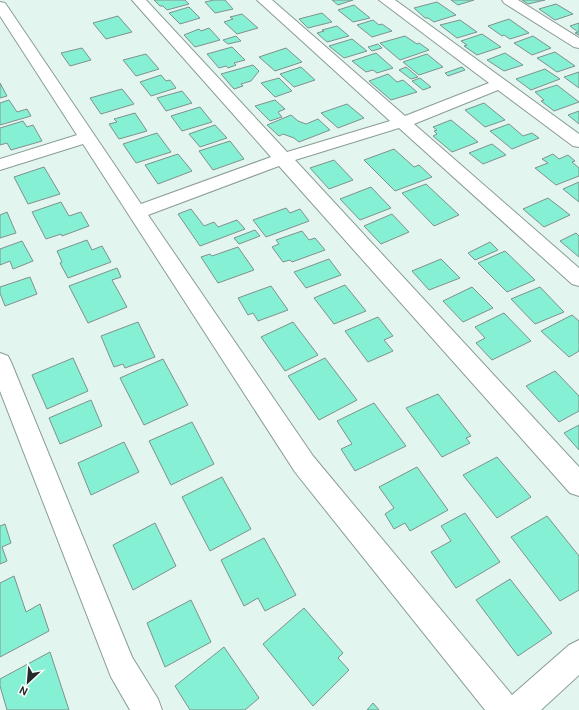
<svg xmlns="http://www.w3.org/2000/svg" width="579" height="710" font-family="Cabin,sans-serif">
	<rect width="100%" height="100%" fill="#e2f5ef"/>
	<!-- building -->
	<g fill="#86f0d4" stroke="#80918c">
		<polygon points="154,0 185,0 189,4 167,10 163,6 160,6"/>
		<polygon points="214,0 225,0 233,9 215,13 205,2"/>
		<polygon points="332,0 353,0 338,5"/>
		<polygon points="451,0 474,0 458,5"/>
		<polygon points="522,0 545,0 528,4"/>
		<polygon points="437,2 456,15 434,22 428,18 425,18 414,8"/>
		<polygon points="556,4 573,14 555,20 539,9"/>
		<polygon points="354,5 370,18 353,22 338,10"/>
		<polygon points="189,7 200,18 180,24 169,13"/>
		<polygon points="322,13 332,22 308,28 299,19"/>
		<polygon points="242,14 258,28 237,34 224,22 233,19 230,17"/>
		<polygon points="118,16 132,32 106,39 93,23"/>
		<polygon points="509,19 529,33 510,39 504,35 502,36 488,26"/>
		<polygon points="373,20 379,25 382,24 392,31 372,37 357,25"/>
		<polygon points="460,20 477,32 457,38 440,25"/>
		<polygon points="579,23 579,35 575,33 578,32 570,26"/>
		<polygon points="337,26 349,36 327,42 317,33 324,31 322,30"/>
		<polygon points="209,28 220,40 195,47 184,35 199,29 201,31"/>
		<polygon points="482,34 501,47 477,55 464,46 467,45 461,41"/>
		<polygon points="236,36 241,41 228,44 223,40"/>
		<polygon points="405,36 417,44 419,43 429,50 400,60 380,43"/>
		<polygon points="533,36 551,48 532,55 514,43"/>
		<polygon points="352,39 367,51 344,58 329,46"/>
		<polygon points="378,44 382,48 372,51 368,47"/>
		<polygon points="232,47 245,60 234,63 236,65 228,68 226,66 219,68 207,54"/>
		<polygon points="82,48 91,60 70,66 61,53"/>
		<polygon points="286,48 302,62 275,71 259,57"/>
		<polygon points="555,52 575,66 557,72 537,58"/>
		<polygon points="376,53 393,68 377,73 373,70 366,72 352,61"/>
		<polygon points="505,53 523,65 504,71 487,60"/>
		<polygon points="146,54 159,69 136,76 123,60"/>
		<polygon points="427,54 443,67 419,75 403,62"/>
		<polygon points="253,65 259,71 251,81 241,84 243,86 234,89 221,74"/>
		<polygon points="301,67 315,80 294,87 280,74"/>
		<polygon points="406,67 418,77 411,79 399,70"/>
		<polygon points="462,67 465,70 448,76 445,73"/>
		<polygon points="545,69 560,79 531,90 516,79"/>
		<polygon points="579,72 579,88 564,77"/>
		<polygon points="388,74 397,82 403,80 417,92 391,100 369,81"/>
		<polygon points="161,75 166,81 170,80 176,88 151,96 140,82"/>
		<polygon points="279,78 292,91 275,97 261,83"/>
		<polygon points="420,78 431,87 423,90 412,81"/>
		<polygon points="0,83 7,96 0,98"/>
		<polygon points="557,85 579,102 554,111 541,101 544,100 535,92"/>
		<polygon points="122,89 134,104 101,114 90,98"/>
		<polygon points="182,91 192,103 166,111 157,98"/>
		<polygon points="9,100 17,112 27,109 31,116 0,125 0,103"/>
		<polygon points="275,100 285,109 278,112 282,117 270,121 255,106"/>
		<polygon points="484,103 505,120 485,127 465,110"/>
		<polygon points="347,104 364,118 338,128 321,113"/>
		<polygon points="200,107 212,122 182,131 171,116"/>
		<polygon points="579,111 579,124 568,115"/>
		<polygon points="135,113 147,131 119,139 109,124 117,122 114,119"/>
		<polygon points="291,115 298,121 306,124 318,119 330,130 299,142 294,138 283,134 279,136 267,125"/>
		<polygon points="451,120 478,142 452,152 433,136 437,134 434,131 437,130 433,127"/>
		<polygon points="23,121 27,127 33,125 42,141 11,150 7,143 0,145 0,128"/>
		<polygon points="509,124 523,136 532,133 539,138 512,149 490,131"/>
		<polygon points="215,125 227,138 200,147 189,134"/>
		<polygon points="157,133 171,152 136,163 123,144"/>
		<polygon points="230,141 244,159 213,170 199,151"/>
		<polygon points="492,144 506,155 483,164 469,153"/>
		<polygon points="394,149 414,167 419,165 432,177 395,191 364,160"/>
		<polygon points="178,154 192,171 158,184 145,165"/>
		<polygon points="553,154 559,159 568,155 575,161 572,162 579,168 579,176 556,185 535,168 548,163 542,159"/>
		<polygon points="334,160 353,180 329,189 310,168"/>
		<polygon points="44,167 60,194 28,204 14,177"/>
		<polygon points="579,182 579,202 563,189"/>
		<polygon points="426,184 459,215 434,226 402,193"/>
		<polygon points="371,187 391,208 360,220 340,199"/>
		<polygon points="548,198 570,215 544,227 523,209"/>
		<polygon points="61,202 69,216 81,212 89,226 62,236 61,234 46,239 32,212"/>
		<polygon points="286,208 290,213 300,209 309,221 266,237 253,220"/>
		<polygon points="191,209 204,226 214,222 218,227 237,220 245,229 200,246 178,214"/>
		<polygon points="7,212 16,233 0,238 0,215"/>
		<polygon points="392,214 409,232 381,244 364,226"/>
		<polygon points="255,230 260,236 239,244 234,238"/>
		<polygon points="302,231 309,240 315,238 325,250 292,262 290,260 283,262 272,247 279,244 276,240"/>
		<polygon points="576,233 579,236 579,257 560,241"/>
		<polygon points="87,240 92,250 102,246 111,262 68,278 60,263 62,262 57,251"/>
		<polygon points="22,241 33,261 13,269 10,261 0,265 0,249"/>
		<polygon points="490,242 498,250 475,260 468,253"/>
		<polygon points="238,247 254,270 218,283 201,257 210,254 212,256"/>
		<polygon points="505,251 535,280 507,292 478,263"/>
		<polygon points="329,259 341,275 306,288 294,272"/>
		<polygon points="441,259 460,278 429,290 412,271"/>
		<polygon points="117,268 121,277 112,280 127,307 88,323 69,286"/>
		<polygon points="30,277 37,294 5,306 0,293 0,287"/>
		<polygon points="345,285 366,311 334,324 314,298"/>
		<polygon points="271,286 288,310 258,321 253,313 248,315 238,298"/>
		<polygon points="472,287 493,308 463,322 443,301"/>
		<polygon points="540,287 564,312 535,324 511,299"/>
		<polygon points="504,313 531,341 492,360 476,343 485,338 475,327"/>
		<polygon points="572,315 579,321 579,351 569,357 541,331"/>
		<polygon points="378,317 393,336 384,340 393,351 368,362 345,331"/>
		<polygon points="138,322 155,357 125,368 123,364 114,367 101,336"/>
		<polygon points="293,322 318,355 285,371 261,337"/>
		<polygon points="73,358 88,391 47,409 32,375"/>
		<polygon points="325,358 357,400 319,420 288,376"/>
		<polygon points="163,359 188,405 144,425 120,378"/>
		<polygon points="555,371 579,396 579,411 559,422 526,386"/>
		<polygon points="438,394 471,436 466,438 470,443 442,457 406,408"/>
		<polygon points="91,400 102,426 60,444 49,418"/>
		<polygon points="374,403 406,446 355,471 341,449 352,444 337,421"/>
		<polygon points="192,422 214,464 171,485 149,441"/>
		<polygon points="579,425 579,450 564,433"/>
		<polygon points="124,442 139,472 91,495 78,463"/>
		<polygon points="497,457 531,497 497,518 463,475"/>
		<polygon points="417,467 448,510 410,531 405,523 394,529 385,514 394,508 379,487"/>
		<polygon points="222,477 251,529 210,551 182,497"/>
		<polygon points="465,513 500,562 456,588 431,552 451,541 441,526"/>
		<polygon points="547,516 579,556 579,590 560,601 511,537"/>
		<polygon points="155,523 176,566 133,590 113,545"/>
		<polygon points="5,524 11,543 2,547 7,561 0,564 0,526"/>
		<polygon points="264,538 296,595 265,611 258,598 244,606 221,560"/>
		<polygon points="14,576 26,612 40,604 49,631 0,657 0,583"/>
		<polygon points="510,579 552,633 518,656 476,600"/>
		<polygon points="191,600 211,642 165,667 147,623"/>
		<polygon points="304,608 343,653 338,658 349,670 313,706 263,644"/>
		<polygon points="224,647 259,698 245,710 190,710 175,686"/>
		<polygon points="50,652 69,710 7,710 0,686 0,679"/>
		<polygon points="373,703 379,710 367,710"/>
	</g>
	<g fill="none" stroke-linecap="round" stroke-linejoin="round">
		<defs>
			<g id="minor">
				<polygon points="132,0 146,0 287,152 390,121 257,0 272,0 405,116 489,83 379,0 395,0 579,134 579,147 573,146 498,90 414,124 579,268 579,286 572,284 399,128 295,160 579,467 579,496 570,493 279,166 148,215 313,456 512,695 569,645 579,640 579,675 541,710 485,710 295,472 83,144 0,170 0,159 77,135 0,16 0,2 5,3 141,204 271,157"/>
				<polygon points="502,0 518,0 579,38 579,48 574,47 504,3"/>
				<polygon points="0,353 8,356 11,362 132,657 158,699 162,710 130,710 111,677 0,391"/>
			</g>
		</defs>
		<!-- minor casing -->
		<use href="#minor" stroke="#8a9c96" stroke-width="2"/>
		<!-- minor -->
		<use href="#minor" fill="#fff" fill-rule="evenodd"/>
	</g>
	<!-- north arrow -->
	<g transform="translate(28 682) rotate(206)" stroke="#fafefd" stroke-width="3" paint-order="stroke">
	<path d="M0-3L7 15L0 10L-7 15Z" fill="#232a27"/>
	<text y="-6" font-size="11" font-weight="bold" text-anchor="middle" fill="#232a27">N</text>
	</g>
</svg>
